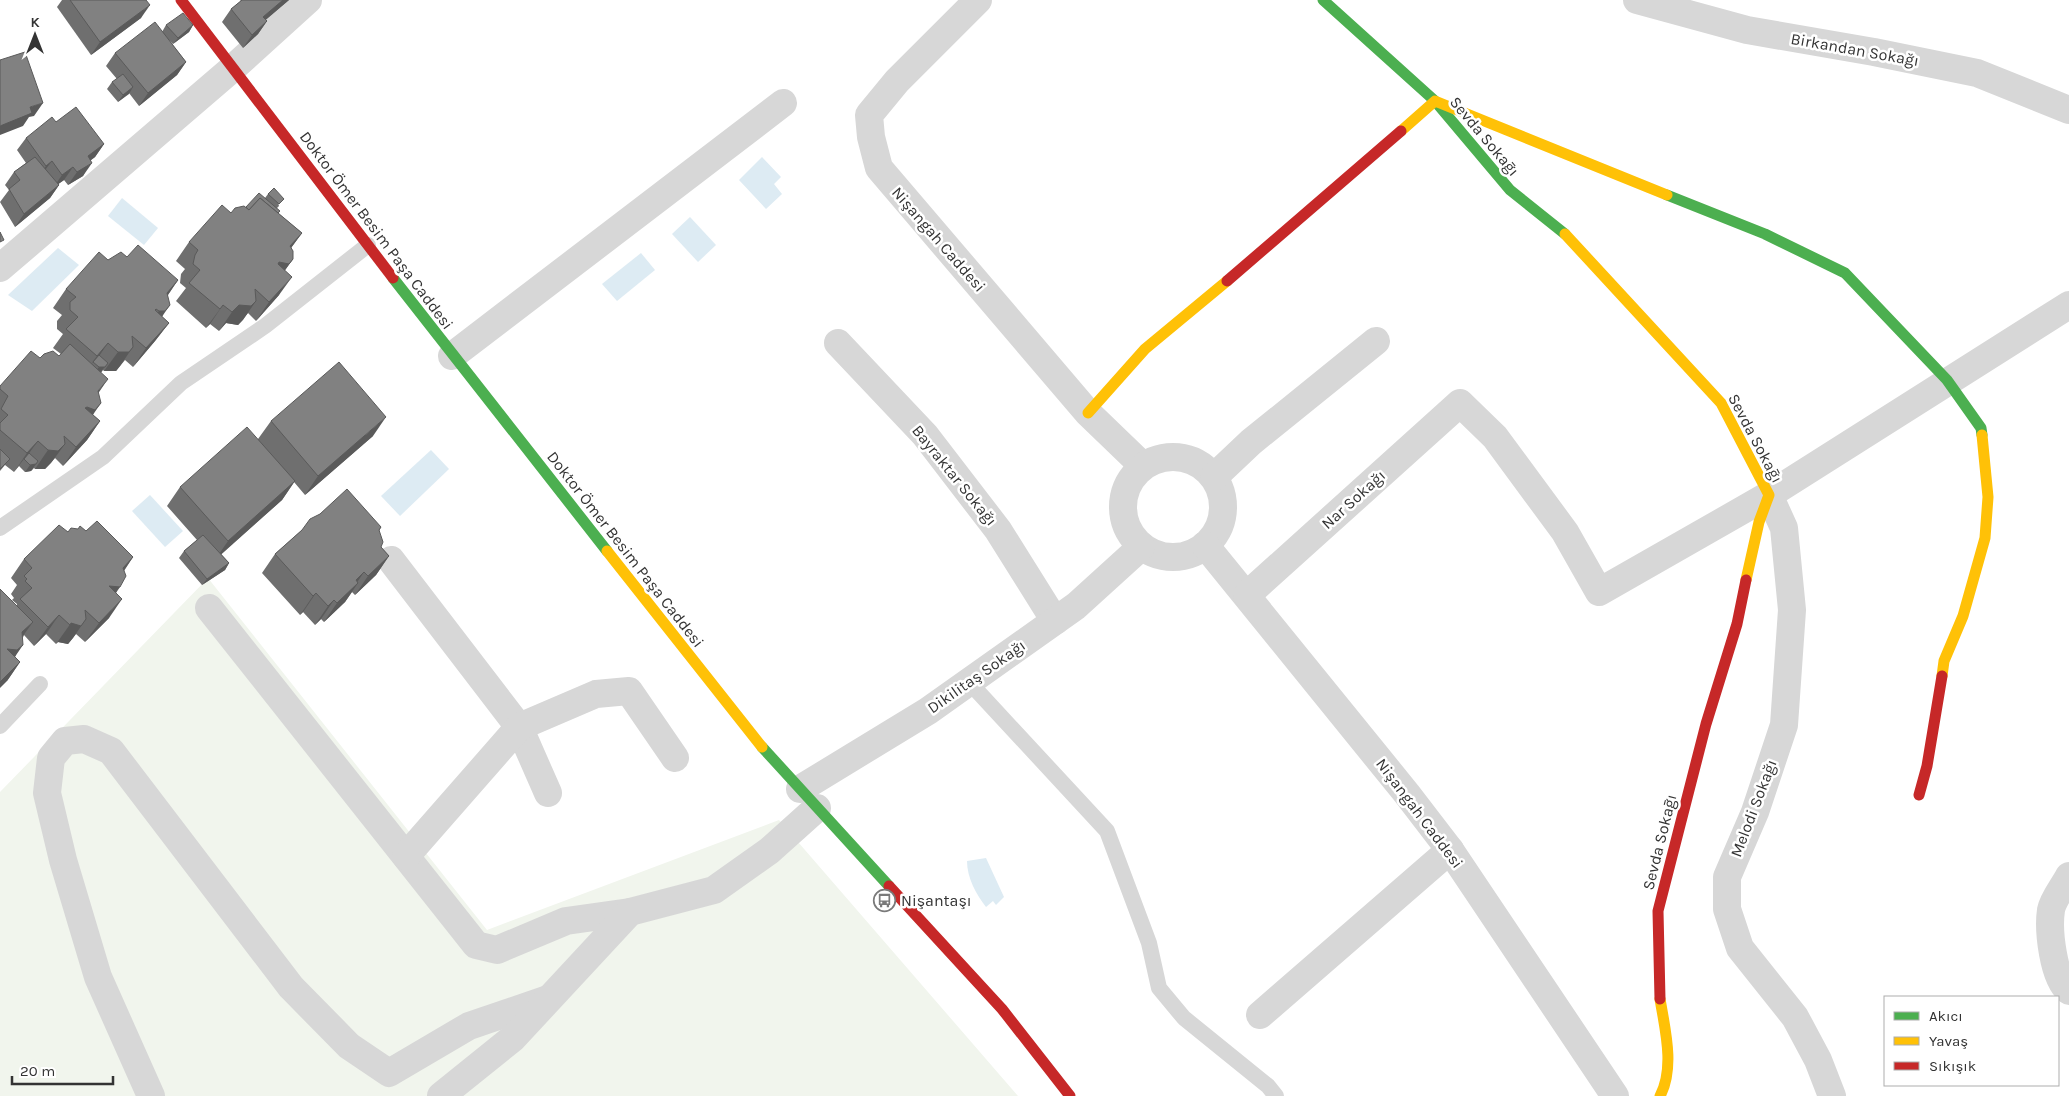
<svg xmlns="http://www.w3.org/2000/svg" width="2069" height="1096" font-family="Karla,sans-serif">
	<rect width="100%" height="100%" fill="#fff"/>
	<!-- green -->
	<polygon fill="#f1f5ed" points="208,578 487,930 779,820 1018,1096 0,1096 0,792"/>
	<!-- water -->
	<g fill="#ddebf3">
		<polygon points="762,157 781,177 774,184 782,194 766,209 739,180"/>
		<polygon points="122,198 158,228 144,245 108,216"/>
		<polygon points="690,217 716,245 698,262 672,234"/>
		<polygon points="58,248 79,265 32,311 8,295"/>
		<polygon points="641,253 655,270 617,301 602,284"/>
		<polygon points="431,450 449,469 400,516 381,496"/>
		<polygon points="150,495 183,531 165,547 132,511"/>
		<path d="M 986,858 L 1004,897 L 996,905 L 993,901 L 986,907 C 976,894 967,878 967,861 Z"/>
	</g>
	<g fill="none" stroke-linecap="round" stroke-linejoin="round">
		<!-- lane -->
		<g stroke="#d7d7d7" stroke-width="16">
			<polyline points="0,528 103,457 181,383 265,326 368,245"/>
			<polyline points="969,682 1107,831 1149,943 1159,988 1184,1018 1268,1086 1276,1096"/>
			<polyline points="0,726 40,684"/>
		</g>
		<!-- street -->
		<g stroke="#d7d7d7" stroke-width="28">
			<polyline points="978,0 897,81 869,115 871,137 879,168 1088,413 1143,466"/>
			<polyline points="1637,0 1747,30 1874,52 1977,73 2069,110"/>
			<polyline points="0,268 233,68 308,0"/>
			<polyline points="838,343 925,435 998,530 1055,621"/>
			<polyline points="452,356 783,103"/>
			<circle cx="1173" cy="507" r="50"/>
			<polyline points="1214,477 1251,442 1376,341"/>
			<polyline points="1769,495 1784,528 1792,610 1784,725 1755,812 1727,877 1727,909 1740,948 1795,1017 1818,1060 1832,1096"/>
			<polyline points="1205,545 1407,794 1450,850 1615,1096"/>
			<polyline points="391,560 519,727 548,793"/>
			<polyline points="1247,595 1460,403 1495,437 1565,532 1599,592 1769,495 2069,305"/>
			<polyline points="209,608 476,945 497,950 566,921 630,912"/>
			<polyline points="800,789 928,711 1076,606 1141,547"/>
			<polyline points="406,856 519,727 596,694 629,691 675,758"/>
			<path d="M 2069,876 C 2064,886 2053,899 2051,910 C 2048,930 2053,978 2069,991"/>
			<polyline points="1260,1015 1450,850"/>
			<polyline points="151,1096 98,977 63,860 47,793 51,758 65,741 84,739 111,751 291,987 349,1046 389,1073 469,1026 548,999"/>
			<polyline points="441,1096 513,1038 630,912 714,890 769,851 817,808"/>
		</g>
		<!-- fast -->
		<g stroke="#4caf50" stroke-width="11">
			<polyline points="1323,0 1435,101 1510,190 1565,234"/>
			<polyline points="1667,195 1765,234 1845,273 1947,380 1981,428 1982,435"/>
			<polyline points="393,278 607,551"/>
			<polyline points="762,747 889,886"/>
		</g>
		<!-- slow -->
		<g stroke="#ffc107" stroke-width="11">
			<polyline points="1401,131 1435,101 1667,195"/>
			<polyline points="1565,234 1721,403 1769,495 1759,522 1746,580"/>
			<polyline points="1088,413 1145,349 1227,281"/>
			<polyline points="607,551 762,747"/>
			<polyline points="1942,676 1944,661 1963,616 1985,538 1988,497 1982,435"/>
			<path d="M 1660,999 C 1665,1029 1675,1068 1660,1096"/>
		</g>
		<!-- jam -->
		<g stroke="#c62828" stroke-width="11">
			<polyline points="181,0 393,278"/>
			<polyline points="1227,281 1401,131"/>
			<polyline points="1919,795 1927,766 1942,676"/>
			<polyline points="889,886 1002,1009 1070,1096"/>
			<polyline points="1660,999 1658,911 1706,724 1737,624 1746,580"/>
		</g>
	</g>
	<!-- wall -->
	<g fill="#6f6f6f">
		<polygon points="62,0 146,0 141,18 91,55 57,7"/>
		<polygon points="240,0 289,0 265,20 267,21 258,34 243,48 222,22 231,9 241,1"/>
		<polygon points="166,25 193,25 189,32 173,44 168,39 186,62 177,75 139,106 129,93 118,102 107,89 112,82 117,79 106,66 115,53 162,32"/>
		<polygon points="56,122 104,144 95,157 91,160 83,176 68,185 64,180 58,184 59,185 50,198 15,227 0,202 9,190 5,185 14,172 26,163 17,150 26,138"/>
		<polygon points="274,188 279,206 277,208 278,213 302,233 291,248 293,259 285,270 279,295 256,321 248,313 238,325 226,323 219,331 210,324 206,328 176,301 186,288 180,283 181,274 185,269 176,261 189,242 231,213 246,207 265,198 268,194"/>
		<polygon points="127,257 178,280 168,295 162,317 169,323 155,341 133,367 125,360 116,371 104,371 103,370 101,373 98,393 93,415 100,421 87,440 63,466 55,458 45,469 35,469 34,468 31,471 25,472 19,466 14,472 5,465 0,471 0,386 40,358 59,356 61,354 53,348 63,334 57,329 57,321 62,315 53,308 66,289 108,260"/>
		<polygon points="271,421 373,436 305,495 294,482 282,500 221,554 229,563 225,570 202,585 179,558 184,551 197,540 167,506 180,487 258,439"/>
		<polygon points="320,514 381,527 379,531 381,547 389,556 376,575 355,595 352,592 345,602 324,622 321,619 315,625 303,612 300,615 262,573 275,554"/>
		<polygon points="86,531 133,557 124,571 116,593 109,618 85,642 76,634 68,644 58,642 56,644 46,634 34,646 24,635 15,657 20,662 7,681 17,604 12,600 14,598 11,594 17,585 11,578 24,559 68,532"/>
	</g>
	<!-- shaded-wall -->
	<g fill="#5a5a5a">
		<polygon points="283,0 289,0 254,30 263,17"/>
		<polygon points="150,5 141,18 91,55 100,42"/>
		<polygon points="267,21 258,34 243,48 252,35"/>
		<polygon points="193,25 189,32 173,44 178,38"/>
		<polygon points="186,62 177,75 139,106 148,93"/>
		<polygon points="133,87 129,94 118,102 123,95"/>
		<polygon points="43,103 34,116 29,117 23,126 0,135 0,126 30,107"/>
		<polygon points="104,144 95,157 79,169 88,156"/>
		<polygon points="52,161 42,174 37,179 46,166"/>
		<polygon points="92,163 83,176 68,185 77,172"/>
		<polygon points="73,167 64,180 53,188 62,175"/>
		<polygon points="59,185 50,198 15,227 24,214"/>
		<polygon points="302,233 288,252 293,259 276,283 266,281 290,246"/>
		<polygon points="292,277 279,295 256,321 269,302"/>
		<polygon points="178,280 165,299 167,293"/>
		<polygon points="256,301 243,320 238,325 226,323 219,331 232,312 239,305"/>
		<polygon points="170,305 157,324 146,330 159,311"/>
		<polygon points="223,305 210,324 206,328 220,309"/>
		<polygon points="169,323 155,341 133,367 146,348"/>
		<polygon points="108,343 95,362 93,362 84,374 97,356"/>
		<polygon points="133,347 120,366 116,371 104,371 118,352"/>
		<polygon points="108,363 100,373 94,373 99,367"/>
		<polygon points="108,379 95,398 101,403 88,422 72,427 98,391"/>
		<polygon points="386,417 373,436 305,495 318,476"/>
		<polygon points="100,421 87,440 63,466 76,447"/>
		<polygon points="38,441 24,460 24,459 14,472 27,453"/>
		<polygon points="65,444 51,463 45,469 35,469 48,450"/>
		<polygon points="36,464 31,471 25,472 30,465"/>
		<polygon points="295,481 282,500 215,560 228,541"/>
		<polygon points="389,556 376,575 355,595 368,576"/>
		<polygon points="133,557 120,576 120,587 107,606 109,586 123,568"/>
		<polygon points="229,563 225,570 202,585 207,579"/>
		<polygon points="364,572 354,587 358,583 345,602 324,622 337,603 356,580"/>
		<polygon points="316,593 303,612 300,615 313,596"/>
		<polygon points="122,599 109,618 85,642 99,623"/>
		<polygon points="334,600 321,619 315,625 328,606"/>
		<polygon points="59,615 46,634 34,646 48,627"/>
		<polygon points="86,619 73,638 68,644 58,642 56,644 71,623"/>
		<polygon points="33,622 20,640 23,645 10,664 7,649 22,632"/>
		<polygon points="20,662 7,681 0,688 0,682"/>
	</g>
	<!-- building -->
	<g fill="#818181" stroke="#5a5a5a">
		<polygon points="70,0 146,0 150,5 100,42"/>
		<polygon points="242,0 283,0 263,17 267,21 252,35 231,9"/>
		<polygon points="183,13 193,25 178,38 166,25"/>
		<polygon points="155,22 186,62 148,93 115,53"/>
		<polygon points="25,52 43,103 30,107 32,113 0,126 0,60"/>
		<polygon points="123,74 133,87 123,95 112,82"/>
		<polygon points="76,107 104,144 88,156 92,163 77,172 73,167 62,175 52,161 46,166 26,138 52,117 56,122"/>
		<polygon points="35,157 59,185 24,214 9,189 20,180 14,172"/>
		<polygon points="274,188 284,199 279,204 268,194"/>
		<polygon points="259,193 280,211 278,213 260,198 249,210 246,207"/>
		<polygon points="260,198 302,233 290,246 293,251 293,259 289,264 279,262 278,264 292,277 269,302 255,289 256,301 251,306 239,305 232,312 223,305 220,309 189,283 200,270 193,264 195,255 198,250 189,242 222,205 231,213 235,208 244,206 249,210"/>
		<polygon points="0,232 4,240 0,242"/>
		<polygon points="138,245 178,280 167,293 170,305 165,311 159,311 156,309 155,310 169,323 146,348 132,336 133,347 129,352 118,352 108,343 97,356 66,329 78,317 70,310 70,302 76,297 66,289 99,252 108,260 121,252 127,257"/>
		<polygon points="70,344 108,379 98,391 101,403 95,410 87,407 85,408 100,421 76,447 64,436 65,444 58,451 48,450 38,441 27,453 0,430 0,423 8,415 1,409 8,396 0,389 0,386 31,351 40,358 44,354 53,351 59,356"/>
		<polygon points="99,355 108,363 105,367 99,367 93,362"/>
		<polygon points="339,362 386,417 318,476 271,421"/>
		<polygon points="247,427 295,481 228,541 180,487"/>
		<polygon points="0,449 10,459 0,469"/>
		<polygon points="29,453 38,461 36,464 30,465 24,459"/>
		<polygon points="347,489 381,527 379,530 383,542 381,547 389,556 368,576 364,572 356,580 358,583 337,603 334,600 328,606 316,593 313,596 275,554 302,530 310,519 320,514"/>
		<polygon points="97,521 133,557 123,568 126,576 120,587 109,586 122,599 99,623 85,610 86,619 81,626 71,623 70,625 59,615 48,627 20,599 32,588 25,581 27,579 24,576 32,568 24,559 59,525 68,532 71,528 78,529 80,526 86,531"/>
		<polygon points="203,535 229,563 207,579 184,551"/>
		<polygon points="0,589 33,622 22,632 23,645 17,650 7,649 20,662 0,682"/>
	</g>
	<!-- icons -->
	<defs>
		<symbol id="bus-ring" viewBox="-11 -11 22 22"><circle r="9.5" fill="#fff" stroke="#7a7a7a" stroke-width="1.5"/><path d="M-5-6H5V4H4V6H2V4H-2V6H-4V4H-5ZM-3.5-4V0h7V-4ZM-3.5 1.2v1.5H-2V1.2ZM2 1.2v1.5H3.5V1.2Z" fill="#7a7a7a"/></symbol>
	</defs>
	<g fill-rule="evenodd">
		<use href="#bus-ring" x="872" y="888" width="25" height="25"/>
	</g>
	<g text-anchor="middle" stroke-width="5" stroke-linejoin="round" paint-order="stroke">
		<!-- street labels -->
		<g font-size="16" fill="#333" stroke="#fff">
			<text transform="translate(1855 49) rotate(10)" y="6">Birkandan Sokağı</text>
			<text transform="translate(1485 136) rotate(50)" y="6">Sevda Sokaḡı</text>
			<text transform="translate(377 230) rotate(53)" y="6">Doktor Ömer Besim Paşa Caddesi</text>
			<text transform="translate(939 239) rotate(49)" y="6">Nişangah Caddesi</text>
			<text transform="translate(1756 438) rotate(62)" y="6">Sevda Sokaḡı</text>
			<text transform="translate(955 475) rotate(51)" y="6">Bayraktar Sokağı</text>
			<text transform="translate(1353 499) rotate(-42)" y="6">Nar Sokağı</text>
			<text transform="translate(626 549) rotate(52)" y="6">Doktor Ömer Besim Paşa Caddesi</text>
			<text transform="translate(976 676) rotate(-35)" y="6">Dikilitaş Sokağı</text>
			<text transform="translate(1753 808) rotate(-69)" y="6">Melodi Sokağı</text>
			<text transform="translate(1420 813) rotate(53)" y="6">Nişangah Caddesi</text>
			<text transform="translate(1659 842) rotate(-76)" y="6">Sevda Sokaḡı</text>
		</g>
		<!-- poi labels -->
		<g font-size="16" fill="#333" stroke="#fff" text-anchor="start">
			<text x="901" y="906">Nişantaşı</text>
		</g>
	</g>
	<!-- legend -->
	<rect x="1884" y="996" width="175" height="90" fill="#ffffff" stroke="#adadad"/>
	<rect x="1894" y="1012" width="25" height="8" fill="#4caf50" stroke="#adadad"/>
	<text x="1929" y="1021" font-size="15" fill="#333333">Akıcı</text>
	<rect x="1894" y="1037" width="25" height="8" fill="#ffc107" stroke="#adadad"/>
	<text x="1929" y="1046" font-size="15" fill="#333333">Yavaş</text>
	<rect x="1894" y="1062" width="25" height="8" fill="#c62828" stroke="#adadad"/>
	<text x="1929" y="1071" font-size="15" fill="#333333">Sıkışık</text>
	<!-- north arrow -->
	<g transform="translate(35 35)" stroke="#ffffff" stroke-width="4" paint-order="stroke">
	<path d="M0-4L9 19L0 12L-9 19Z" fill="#333333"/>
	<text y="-8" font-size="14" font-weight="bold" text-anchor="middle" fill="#333333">K</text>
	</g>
	<!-- scale -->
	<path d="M12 1076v8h101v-8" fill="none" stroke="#333333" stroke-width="2.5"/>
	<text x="20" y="1076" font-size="15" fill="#333333" stroke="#ffffff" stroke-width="4" paint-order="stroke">20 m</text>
</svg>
